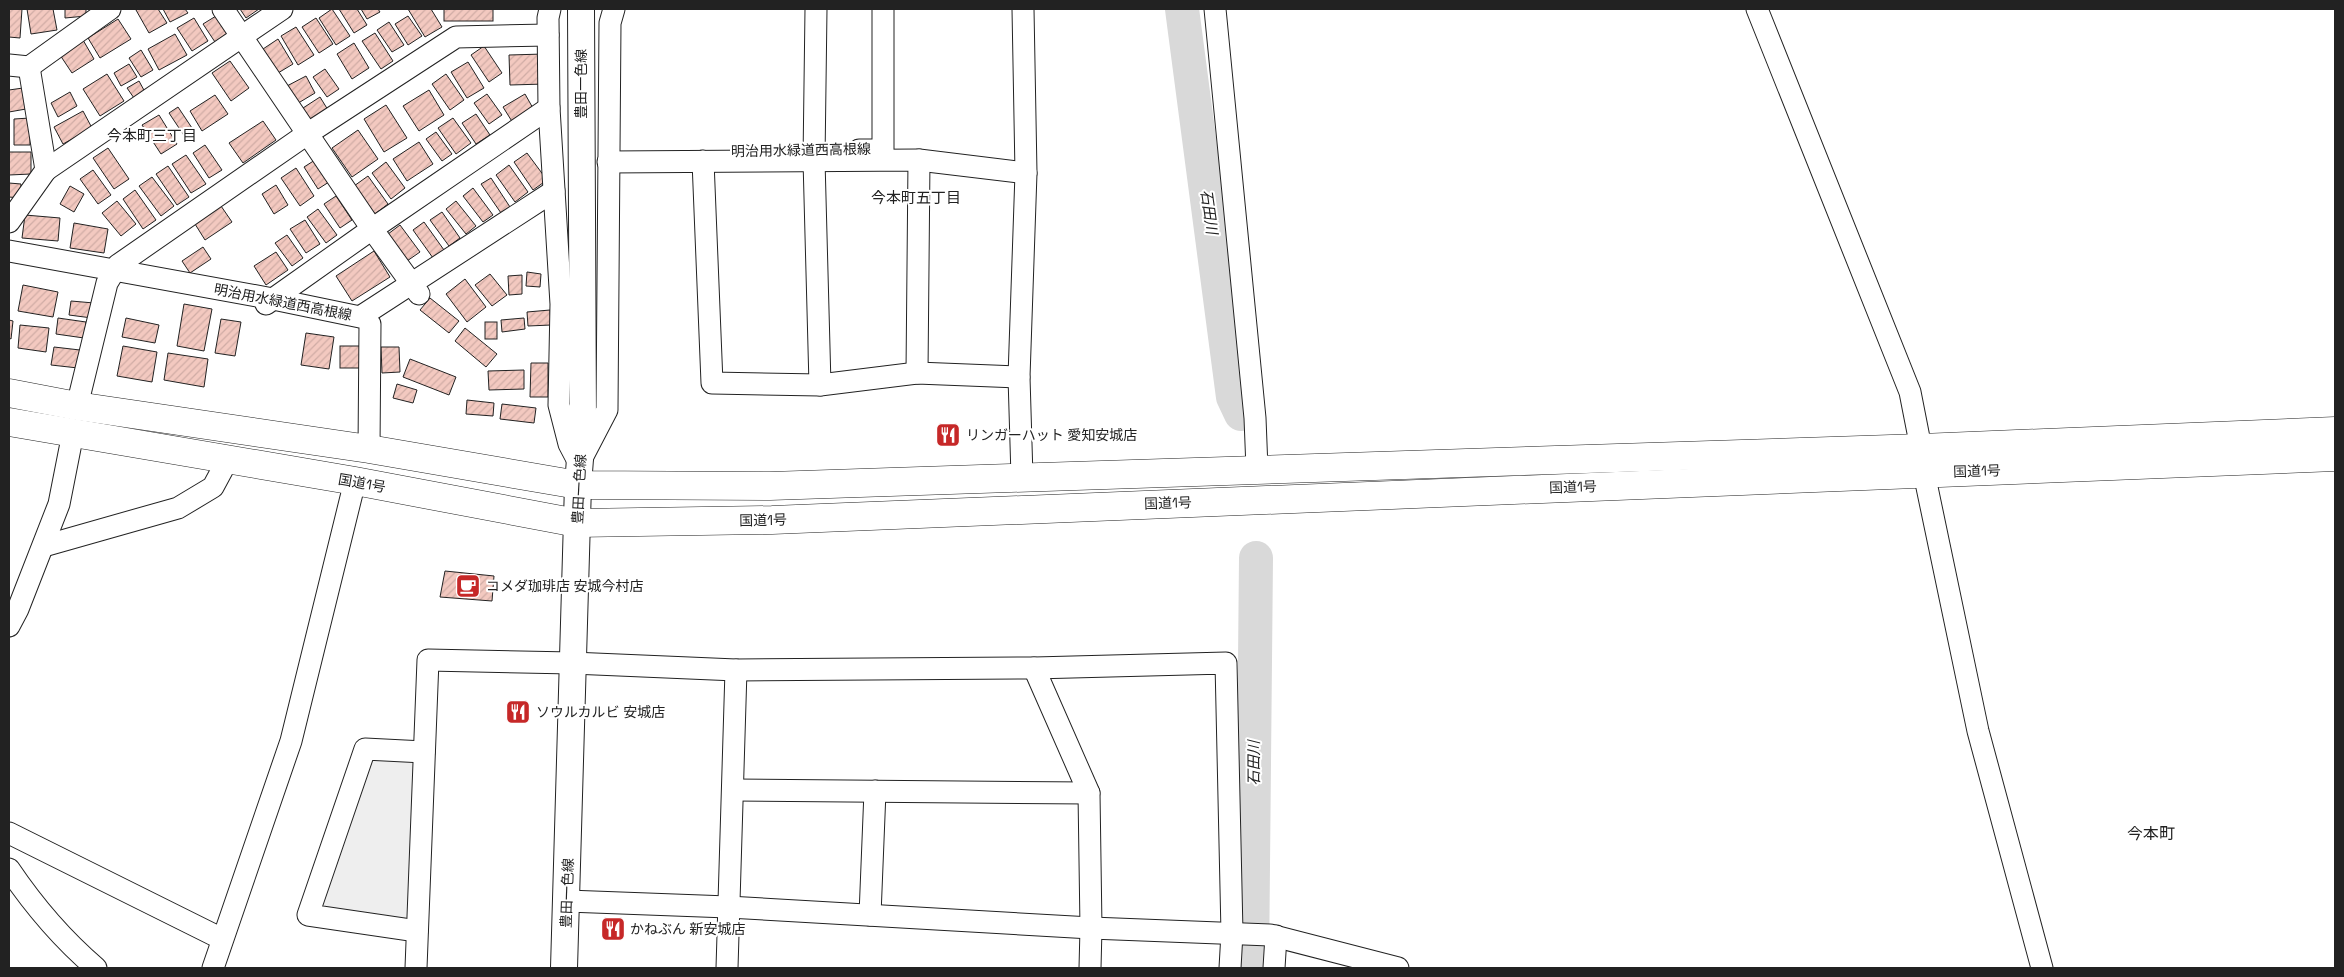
<svg xmlns="http://www.w3.org/2000/svg" width="2344" height="977" font-family="'Space Grotesk','Noto Sans JP',sans-serif">
	<defs>
		<pattern id="building-hatch" width="6" height="6" patternUnits="userSpaceOnUse" patternTransform="scale(1.25)"><rect width="6" height="6" fill="#f3c9c0"/><path d="M-1 1l2-2M0 6l6-6M5 7l2-2" fill="none" stroke="#d0aca5"/></pattern>
	</defs>
	<rect width="100%" height="100%" fill="#fff"/>
	<!-- green -->
	<polygon fill="#eee" stroke="#6f6f6f" points="370,756 415,759 410,924 318,909"/>
	<g fill="none" stroke-linecap="round" stroke-linejoin="round">
		<!-- river -->
		<g stroke="#d9d9d9" stroke-width="34">
			<polyline points="1182,9 1233,397 1241,414"/>
			<polyline points="1252,968 1256,558"/>
		</g>
	</g>
	<!-- building -->
	<g fill="url(#building-hatch)" stroke="#222">
		<polygon points="9,9 22,9 20,38 9,37"/>
		<polygon points="27,9 53,9 57,30 31,34"/>
		<polygon points="65,9 86,9 86,16 65,18"/>
		<polygon points="138,9 158,9 167,23 149,33 136,10"/>
		<polygon points="163,9 185,9 188,13 170,22"/>
		<polygon points="240,9 259,9 246,18"/>
		<polygon points="332,9 350,36 336,45 319,18"/>
		<polygon points="339,9 357,9 367,25 354,33"/>
		<polygon points="361,9 378,9 380,12 367,19"/>
		<polygon points="408,9 431,9 442,27 425,37"/>
		<rect x="444" y="9" width="49" height="12"/>
		<polygon points="216,16 228,33 215,42 203,24"/>
		<polygon points="408,16 422,36 408,45 395,24"/>
		<polygon points="194,18 208,41 192,51 177,28"/>
		<polygon points="316,18 333,44 319,53 302,27"/>
		<polygon points="118,19 131,39 100,58 88,38"/>
		<polygon points="389,22 404,45 392,52 377,30"/>
		<polygon points="296,27 314,55 298,65 281,36"/>
		<polygon points="375,33 393,61 381,69 362,41"/>
		<polygon points="175,34 187,55 159,70 148,49"/>
		<polygon points="278,39 293,64 278,73 263,49"/>
		<polygon points="83,40 94,59 72,73 60,55"/>
		<polygon points="354,43 369,68 352,79 337,54"/>
		<polygon points="484,46 502,73 489,82 471,55"/>
		<polygon points="141,50 153,70 141,77 129,58"/>
		<polygon points="544,54 545,84 510,85 509,55"/>
		<polygon points="230,61 249,88 231,101 212,73"/>
		<polygon points="468,62 484,88 467,98 451,72"/>
		<polygon points="129,64 137,77 121,86 114,73"/>
		<polygon points="325,69 339,89 327,97 313,77"/>
		<polygon points="107,74 124,101 100,116 83,89"/>
		<polygon points="446,74 464,100 450,110 432,84"/>
		<polygon points="306,76 315,93 295,105 285,87"/>
		<polygon points="139,81 145,92 134,98 127,88"/>
		<polygon points="23,88 26,109 9,112 9,90"/>
		<polygon points="429,90 444,115 419,131 403,106"/>
		<polygon points="70,92 77,106 58,117 51,103"/>
		<polygon points="487,94 502,115 489,124 474,103"/>
		<polygon points="525,94 534,110 513,123 503,107"/>
		<polygon points="215,95 228,114 202,131 190,111"/>
		<polygon points="320,97 328,110 311,121 303,108"/>
		<polygon points="386,105 407,138 384,152 364,119"/>
		<polygon points="178,107 194,131 185,137 169,113"/>
		<polygon points="83,111 92,128 63,144 54,127"/>
		<polygon points="476,114 490,135 476,144 462,123"/>
		<polygon points="159,115 177,144 161,154 142,125"/>
		<polygon points="30,118 30,145 14,145 14,119"/>
		<polygon points="453,118 471,143 456,154 438,128"/>
		<polygon points="263,121 276,140 243,163 229,143"/>
		<polygon points="358,130 378,159 352,177 332,148"/>
		<polygon points="436,132 452,154 442,161 426,139"/>
		<polygon points="419,142 433,164 407,181 393,159"/>
		<polygon points="205,145 222,170 209,178 193,153"/>
		<polygon points="108,148 129,179 114,189 93,158"/>
		<polygon points="9,152 31,152 31,174 9,175"/>
		<polygon points="527,153 547,180 533,190 514,162"/>
		<polygon points="186,155 206,184 191,193 172,164"/>
		<polygon points="315,160 329,182 318,189 304,167"/>
		<polygon points="386,162 405,188 391,199 372,173"/>
		<polygon points="509,165 528,192 515,202 496,175"/>
		<polygon points="168,166 189,197 177,205 156,174"/>
		<polygon points="296,168 314,196 300,206 281,178"/>
		<polygon points="93,170 111,195 98,204 80,179"/>
		<polygon points="368,176 388,204 375,214 354,186"/>
		<polygon points="152,177 174,206 161,216 139,186"/>
		<polygon points="491,178 510,207 501,213 481,184"/>
		<polygon points="9,183 21,184 20,198 9,197"/>
		<polygon points="276,185 288,205 274,214 262,194"/>
		<polygon points="70,186 84,194 74,212 60,204"/>
		<polygon points="473,188 493,215 483,222 463,196"/>
		<polygon points="135,190 156,220 143,229 123,199"/>
		<polygon points="336,196 352,220 340,228 324,204"/>
		<polygon points="117,201 136,224 121,236 102,213"/>
		<polygon points="456,201 476,226 466,234 446,209"/>
		<polygon points="221,206 232,222 205,240 195,224"/>
		<polygon points="318,209 337,235 326,243 307,217"/>
		<polygon points="442,212 460,238 449,246 430,220"/>
		<polygon points="25,215 60,218 58,241 22,238"/>
		<polygon points="305,220 320,244 306,253 290,229"/>
		<polygon points="424,222 444,250 433,258 413,230"/>
		<polygon points="74,223 108,229 104,253 70,248"/>
		<polygon points="400,225 420,252 407,261 388,234"/>
		<polygon points="287,235 303,258 292,266 275,243"/>
		<polygon points="203,247 211,259 190,273 182,261"/>
		<polygon points="374,251 390,277 352,301 336,276"/>
		<polygon points="276,252 288,270 266,285 254,266"/>
		<polygon points="527,272 541,274 540,287 526,286"/>
		<polygon points="490,274 507,295 492,306 475,285"/>
		<polygon points="522,275 522,294 509,295 508,276"/>
		<polygon points="465,279 486,307 467,322 446,294"/>
		<polygon points="23,285 58,292 53,317 18,311"/>
		<polygon points="430,298 459,321 449,333 420,310"/>
		<polygon points="71,301 94,303 92,318 69,315"/>
		<polygon points="184,304 212,309 204,351 177,346"/>
		<polygon points="550,310 551,325 528,326 527,312"/>
		<polygon points="58,318 86,322 84,338 56,334"/>
		<polygon points="126,318 159,325 155,343 122,337"/>
		<polygon points="524,318 525,329 502,332 501,320"/>
		<polygon points="221,319 241,322 235,356 215,353"/>
		<polygon points="9,320 13,321 11,339 9,338"/>
		<rect x="485" y="322" width="12" height="17"/>
		<polygon points="20,325 49,328 46,352 18,348"/>
		<polygon points="465,328 497,354 486,367 455,341"/>
		<polygon points="306,333 334,337 329,369 301,365"/>
		<polygon points="123,346 157,352 152,382 117,376"/>
		<rect x="340" y="346" width="21" height="22"/>
		<polygon points="54,347 80,350 78,368 51,365"/>
		<polygon points="381,347 399,347 400,372 382,373"/>
		<polygon points="168,353 208,359 204,387 164,380"/>
		<polygon points="410,359 456,377 449,395 403,377"/>
		<polygon points="531,363 548,363 548,397 530,397"/>
		<polygon points="524,370 524,389 489,390 488,371"/>
		<polygon points="397,384 417,390 413,403 393,398"/>
		<polygon points="467,400 494,403 493,416 466,414"/>
		<polygon points="502,404 536,408 534,423 500,419"/>
		<polygon points="445,571 494,576 492,601 440,597"/>
	</g>
	<g fill="none" stroke-linecap="round" stroke-linejoin="round">
		<defs>
			<g id="minor">
				<polyline points="223,9 372,229 419,294"/>
				<polyline points="550,9 548,18 549,108 561,304 559,405 569,444 579,463"/>
				<polyline points="816,9 814,160 820,385"/>
				<polyline points="1215,9 1255,418 1257,469"/>
				<polyline points="1757,9 1910,392 1921,448"/>
				<polyline points="9,65 29,67 110,9"/>
				<polyline points="859,150 883,150 883,9"/>
				<polyline points="703,161 712,383 820,385 917,373 1019,377"/>
				<polyline points="608,162 919,160 1026,173"/>
				<polyline points="46,170 282,9"/>
				<polyline points="9,222 46,170 29,67"/>
				<polyline points="9,251 273,299 360,317 554,191"/>
				<polyline points="266,304 372,229 549,108"/>
				<polyline points="917,373 919,160"/>
				<polyline points="77,406 107,283 118,265 307,134 456,37 548,35"/>
				<polyline points="369,449 370,324"/>
				<polyline points="582,458 607,410 610,23 614,9"/>
				<polyline points="1924,473 1978,731 2042,968"/>
				<polyline points="1022,477 1019,377 1026,173 1023,9"/>
				<polyline points="44,546 178,508 213,487 227,461"/>
				<polyline points="9,626 18,609 59,504 73,433"/>
				<polyline points="1034,668 1089,793 1091,928 1090,968"/>
				<polyline points="734,790 1089,793"/>
				<polyline points="9,833 222,939"/>
				<path d="M 9,869 C 34,906 62,939 96,968"/>
				<polyline points="567,901 728,907 1091,928 1270,935 1398,968"/>
				<polyline points="870,915 875,791"/>
				<polyline points="417,931 308,915 365,749 424,752"/>
				<polyline points="213,968 291,741 355,481"/>
				<polyline points="416,968 428,660 572,663 736,670 1034,668 1226,663 1232,933 1230,968"/>
				<polyline points="727,968 736,670"/>
				<polyline points="1274,968 1276,936"/>
			</g>
			<polyline id="major" points="564,968 578,485 583,420 581,9"/>
			<g id="highway">
				<polyline points="9,393 77,406 369,449 578,485 770,486 1921,448 2335,431"/>
				<polyline points="9,422 355,481 577,523 772,520 2335,457"/>
			</g>
		</defs>
		<!-- minor casing -->
		<use href="#minor" stroke="#222" stroke-width="23"/>
		<!-- major casing -->
		<use href="#major" stroke="#222" stroke-width="28"/>
		<!-- highway casing -->
		<use href="#highway" stroke="#222" stroke-width="29"/>
		<!-- minor -->
		<use href="#minor" stroke="#fff" stroke-width="21"/>
		<!-- major -->
		<use href="#major" stroke="#fff" stroke-width="26"/>
		<!-- highway -->
		<use href="#highway" stroke="#fff" stroke-width="28"/>
	</g>
	<!-- icons -->
	<defs>
		<symbol id="restaurant-square" viewBox="-11 -11 22 22"><rect x="-9" y="-9" width="18" height="18" rx="4" fill="#c62828" stroke="#fff"/><path d="M-5-6h1v4h1v-4h1v4h1v-4h1v5L-1.5 .5V6h-2V.5L-5-1ZM5-6V6H3V1.5H1.5Q1.5-4 5-6Z" fill="#fff"/></symbol>
		<symbol id="cafe-square" viewBox="-11 -11 22 22"><rect x="-9" y="-9" width="18" height="18" rx="4" fill="#c62828" stroke="#fff"/><path d="M-5.5-4.5H6V0H3Q3 3.5 0 3.5H-2.5Q-5.5 3.5-5.5 0ZM3-3.2v2h1.7v-2ZM-6 4.5H4V6H-6Z" fill="#fff"/></symbol>
	</defs>
	<g fill-rule="evenodd">
		<use href="#restaurant-square" x="934" y="421" width="28" height="28"/>
		<use href="#cafe-square" x="454" y="572" width="28" height="28"/>
		<use href="#restaurant-square" x="504" y="698" width="28" height="28"/>
		<use href="#restaurant-square" x="599" y="915" width="28" height="28"/>
	</g>
	<g text-anchor="middle" stroke-width="4" stroke-linejoin="round" paint-order="stroke">
		<!-- street labels -->
		<g font-size="14" fill="#222" stroke="#fff">
			<text transform="translate(581 84) rotate(-90)" y="5">豊田一色線</text>
			<text transform="translate(801 150) rotate(-1)" y="5">明治用水緑道西高根線</text>
			<text transform="translate(283 302) rotate(11)" y="5">明治用水緑道西高根線</text>
			<text transform="translate(1977 471) rotate(-2)" y="5">国道1号</text>
			<text transform="translate(362 483) rotate(10)" y="5">国道1号</text>
			<text transform="translate(1573 487) rotate(-2)" y="5">国道1号</text>
			<text transform="translate(579 489) rotate(-87)" y="5">豊田一色線</text>
			<text transform="translate(1168 503) rotate(-2)" y="5">国道1号</text>
			<text transform="translate(763 520) rotate(-1)" y="5">国道1号</text>
			<text transform="translate(567 893) rotate(-88)" y="5">豊田一色線</text>
		</g>
		<!-- poi labels -->
		<g font-size="14" fill="#222" stroke="#fff" text-anchor="start">
			<text x="966" y="440">リンガーハット 愛知安城店</text>
			<text x="486" y="591">コメダ珈琲店 安城今村店</text>
			<text x="536" y="717">ソウルカルビ 安城店</text>
			<text x="630" y="934">かねぶん 新安城店</text>
		</g>
		<!-- neighbourhood labels -->
		<g font-size="15" fill="#222" stroke="#fff">
			<text x="152" y="141">今本町三丁目</text>
			<text x="916" y="203">今本町五丁目</text>
		</g>
		<!-- water labels -->
		<g font-size="15" font-style="italic" fill="#222" stroke="#fff">
			<text transform="translate(1209 212) rotate(82)" y="5">石田川</text>
			<text transform="translate(1254 763) rotate(-90)" y="5">石田川</text>
		</g>
		<!-- quarter labels -->
		<g font-size="16" fill="#222" stroke="#fff">
			<text x="2151" y="839">今本町</text>
		</g>
	</g>
	<!-- border -->
	<rect width="2344" height="977" fill="none" stroke="#222222" stroke-width="20"/>
</svg>
